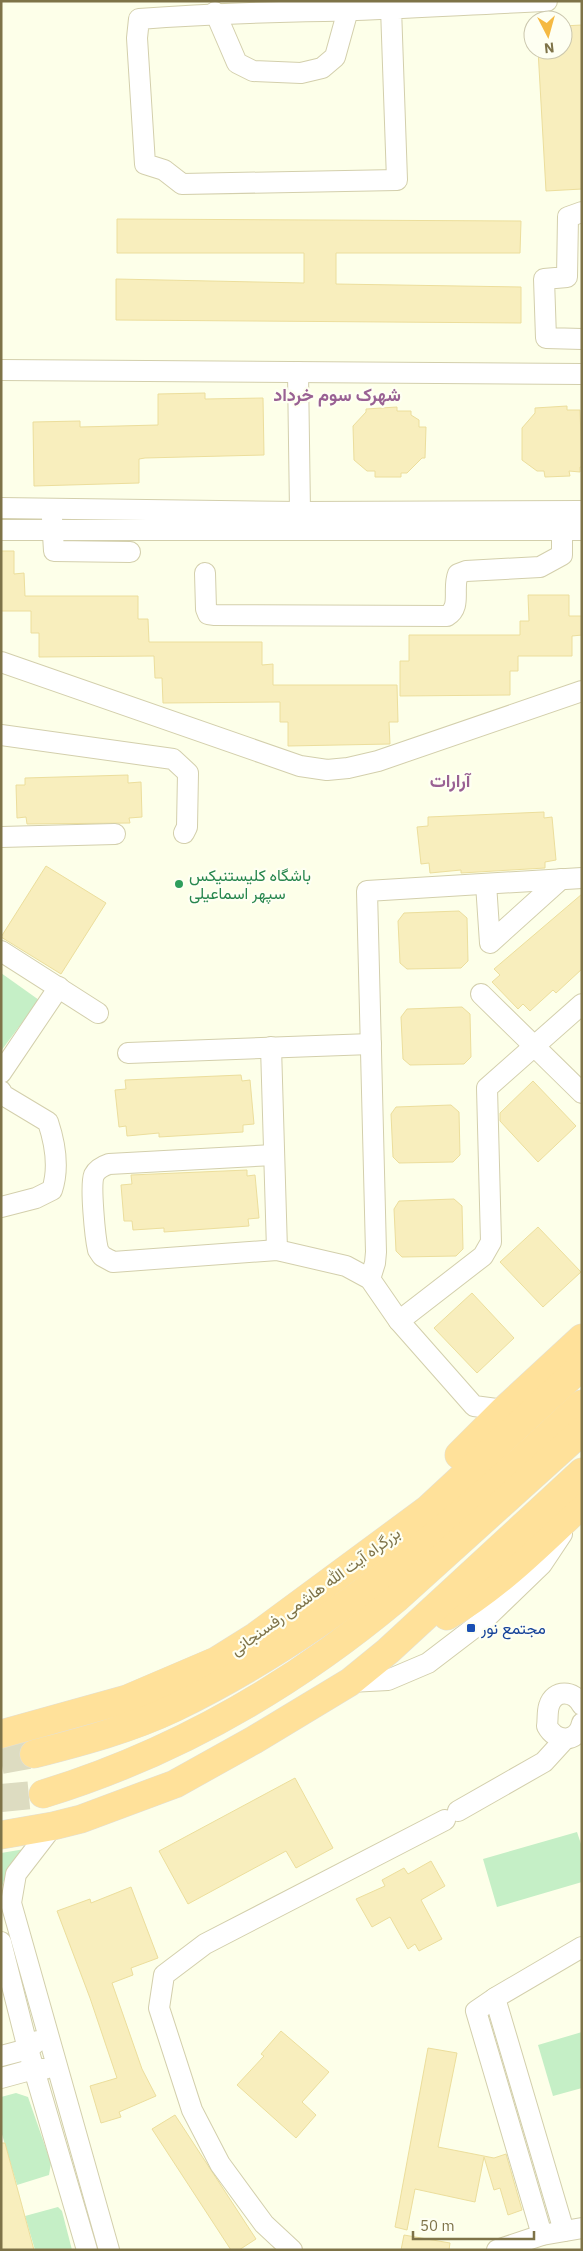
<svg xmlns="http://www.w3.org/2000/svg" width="583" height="2251" font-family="'IBM Plex Sans',Vazirmatn,sans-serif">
	<rect width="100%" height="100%" fill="#fdffe9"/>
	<!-- green -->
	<g fill="#c5efc6">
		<polygon points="1,973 39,1000 1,1051"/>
		<polygon points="577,1832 582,1847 582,1882 497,1907 483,1859"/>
		<path d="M 25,1849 C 12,1861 6,1873 1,1890 L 1,1853 Z"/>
		<polygon points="582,2032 582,2088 553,2096 538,2045"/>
		<polygon points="16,2093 28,2097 51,2163 49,2175 17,2185 1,2131 1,2097"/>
		<polygon points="58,2207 62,2211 72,2250 35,2250 25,2216"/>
	</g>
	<!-- building -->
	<g fill="#f8eebd" stroke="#ecde9c">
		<polygon points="582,25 582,189 546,191 538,50 563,50 563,26"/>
		<polygon points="117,219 521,221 520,253 336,253 336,284 521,287 521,323 116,320 116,279 304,283 304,253 117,253"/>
		<polygon points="205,393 205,399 263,398 264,455 145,458 139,459 139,483 34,486 33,422 80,421 80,427 158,425 158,394"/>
		<polygon points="567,406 567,410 580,410 582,467 580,467 580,472 569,471 570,476 545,477 544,471 537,471 522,460 522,428 535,413 535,408"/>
		<polygon points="397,407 397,411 411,411 411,415 419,420 419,427 426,427 425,458 422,458 407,473 401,473 401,477 375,477 375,471 367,471 354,460 353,426 366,412 366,409"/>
		<polygon points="1,551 14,551 14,574 24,573 25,596 138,596 138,619 148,619 149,642 262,642 262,665 273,664 273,685 397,685 398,722 389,722 390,744 288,746 288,722 280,722 280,702 163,703 162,678 155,678 154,656 39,657 39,633 31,633 31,611 1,611"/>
		<polygon points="528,595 569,595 569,616 582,616 582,635 572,636 572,656 518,656 518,671 510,671 510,695 400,696 400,661 409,661 409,635 520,635 520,621 529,621"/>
		<polygon points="128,775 128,783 141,782 142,817 129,818 130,823 27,824 26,817 17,818 16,785 25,785 25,778"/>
		<polygon points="544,812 544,818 552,817 556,860 545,862 545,868 461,873 461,870 430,873 429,863 421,864 417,827 428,826 428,817"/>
		<polygon points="46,866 106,903 61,974 1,937"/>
		<polygon points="582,894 582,969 556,993 553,990 530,1011 523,1004 518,1009 492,982 500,975 494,969"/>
		<polygon points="459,911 467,918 468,961 461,968 407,969 400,963 398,921 404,913"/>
		<polygon points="462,1007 470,1014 471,1057 464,1064 410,1065 403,1059 401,1017 407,1009"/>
		<polygon points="241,1075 242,1081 250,1080 254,1124 243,1125 243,1132 159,1137 159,1133 127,1136 126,1126 119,1127 115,1090 126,1089 125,1080"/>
		<polygon points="533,1081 576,1126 538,1162 500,1121 500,1113"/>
		<polygon points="451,1105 459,1112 460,1155 453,1162 399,1163 393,1157 391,1114 396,1107"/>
		<polygon points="247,1170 247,1176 255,1175 259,1218 248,1219 249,1226 164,1232 164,1228 133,1230 132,1221 124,1221 121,1185 132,1184 131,1175"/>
		<polygon points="454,1199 462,1206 463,1249 456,1256 402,1257 396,1251 394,1209 399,1201"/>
		<polygon points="538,1227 581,1272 543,1307 500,1262"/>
		<polygon points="472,1293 514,1338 477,1373 434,1328"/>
		<polygon points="295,1778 333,1848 296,1868 286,1851 188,1904 159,1851"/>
		<polygon points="431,1861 445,1886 421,1900 442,1939 419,1951 415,1944 408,1949 390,1917 372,1927 356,1899 385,1886 382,1880 404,1868 408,1874"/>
		<polygon points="131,1887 158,1958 131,1968 133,1975 112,1983 142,2069 156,2096 119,2112 121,2117 101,2123 90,2086 117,2078 90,1998 57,1911 90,1899 91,1903"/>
		<polygon points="281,2031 329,2072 302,2102 316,2115 296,2138 237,2085 264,2056 261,2054"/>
		<polygon points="428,2048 457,2053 438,2147 494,2158 506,2154 522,2210 508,2215 500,2188 494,2190 484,2157 475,2202 415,2189 407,2230 395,2227"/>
		<polygon points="175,2115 256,2239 239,2250 231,2250 152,2129"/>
		<polygon points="1,2143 5,2143 34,2250 1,2250"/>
		<polygon points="404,2235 450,2243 449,2250 401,2250"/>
	</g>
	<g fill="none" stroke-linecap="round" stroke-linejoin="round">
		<!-- highway-tunnel -->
		<g stroke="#dddcc1" stroke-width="28" stroke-dasharray="28 14" stroke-linecap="butt">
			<polyline points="1,1760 34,1754"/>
			<polyline points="1,1798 43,1794"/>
		</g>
		<defs>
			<g id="minor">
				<path d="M 391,8 L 397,180 L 182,184 L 164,170 L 145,164 L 137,38 L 139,19 C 201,14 262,12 324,11 C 398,9 473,4 547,1"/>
				<polyline points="215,12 237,63 253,71 301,73 322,68 335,57 348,10"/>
				<polyline points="582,212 568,217 567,277 544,279 546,338 582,339"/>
				<polyline points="1,370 582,374"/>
				<polyline points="298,372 300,512"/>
				<polyline points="1,508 300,512 582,511"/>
				<polyline points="52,518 54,551 130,552"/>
				<polyline points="1,530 582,530"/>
				<path d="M 205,573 L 206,609 L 208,614 L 215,615 L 447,616 C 462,607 452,589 458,574 L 466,571 L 540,567 L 562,555 L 562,530"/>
				<polyline points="1,662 300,766 327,770 348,768 378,761 582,691"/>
				<polyline points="1,735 173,759 188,773 187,827 184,833"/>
				<polyline points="1,837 115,834"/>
				<polyline points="486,884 490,943 561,879"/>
				<polyline points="1,951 98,1013"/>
				<polyline points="481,994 582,1093"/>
				<polyline points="271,1047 277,1250"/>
				<polyline points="128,1053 371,1044"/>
				<polyline points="1,1073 59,987"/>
				<path d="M 1,1091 L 3,1095 L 48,1122 C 55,1143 59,1169 52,1190 L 36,1198 L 1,1207"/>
				<path d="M 274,1155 L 109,1164 C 103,1166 97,1169 94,1175 C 90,1185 95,1237 98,1250 L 102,1256 L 113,1262 L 277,1250 L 346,1266 L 370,1279 L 399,1321 L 474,1406 L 504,1410"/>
				<polyline points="370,1279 375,1263 376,1252 367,891 582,878"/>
				<polyline points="399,1321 483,1256 491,1242 487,1088 582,1004"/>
				<polyline points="350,1682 388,1680 428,1663 483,1621 542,1564 562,1534"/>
				<path d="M 582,1705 C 574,1690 554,1689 549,1706 C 547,1712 548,1720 547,1726 C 556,1743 578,1743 582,1723"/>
				<polyline points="458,1811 544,1762 565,1739"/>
				<polyline points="53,1826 16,1874 11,1903 109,2250"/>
				<polyline points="1,1942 28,2049 87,2250"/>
				<polyline points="495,1998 476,2011 542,2235"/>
				<polyline points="1,2056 28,2049 38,2041"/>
				<polyline points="1,2078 34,2069 45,2069"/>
				<polyline points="564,2231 495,1998 582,1947"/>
				<polyline points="292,2250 264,2224 220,2164 192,2110 159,2008 164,1975 205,1944 445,1820"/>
				<polyline points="497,2250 542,2235 582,2228"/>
			</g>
			<g id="highway">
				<polyline points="459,1455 504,1410 582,1338"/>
				<path d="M 447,1616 C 497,1587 540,1544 582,1504"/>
				<polyline points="1,1734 127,1699 216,1661 256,1636 428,1509 582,1366"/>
				<path d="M 34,1754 C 81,1742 130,1729 174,1708 C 327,1634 459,1520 582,1404"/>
				<path d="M 43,1794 C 173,1754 292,1686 396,1599 L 582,1431"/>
				<polyline points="1,1835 53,1826 81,1819 175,1784 254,1740 350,1682 388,1651 582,1472"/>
			</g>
		</defs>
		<!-- minor casing -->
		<use href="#minor" stroke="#d3cfac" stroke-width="22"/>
		<!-- highway casing -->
		<use href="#highway" stroke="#e3e0d7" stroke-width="29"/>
		<!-- minor -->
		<use href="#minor" stroke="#fff" stroke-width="20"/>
		<!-- highway -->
		<use href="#highway" stroke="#ffe19a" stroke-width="28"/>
	</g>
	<!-- markers -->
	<circle fill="#2e9e5b" stroke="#fefff2" stroke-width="2" cx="179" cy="884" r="5"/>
	<rect fill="#1a4fb4" stroke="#fefff2" stroke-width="2" x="466" y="1623" width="10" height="10" rx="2.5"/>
	<g text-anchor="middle" stroke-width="4.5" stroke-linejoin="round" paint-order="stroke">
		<!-- leisure labels -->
		<g font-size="16" fill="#27864d" stroke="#fefff2" text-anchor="start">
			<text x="189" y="881">باشگاه کلیستنیکس<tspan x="189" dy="18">سپهر اسماعیلی</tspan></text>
		</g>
		<!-- street labels -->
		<g font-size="16" fill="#7e7348" stroke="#fefff2">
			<text transform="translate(315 1591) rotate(-36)" y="6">بزرگراه آیت الله هاشمی رفسنجانی</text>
		</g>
		<!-- transit labels -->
		<g font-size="16" fill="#164399" stroke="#fefff2" text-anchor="start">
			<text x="481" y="1634">مجتمع نور</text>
		</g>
		<!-- neighbourhood labels -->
		<g font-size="18" font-weight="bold" fill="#996193" stroke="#fefff2">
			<text x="337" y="401">شهرک سوم خرداد</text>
			<text x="450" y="787">آرارات</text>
		</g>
	</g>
	<!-- border -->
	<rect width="583" height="2251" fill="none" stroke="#7e7348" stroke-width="5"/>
	<!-- north arrow -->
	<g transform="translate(548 35) rotate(174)"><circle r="24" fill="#fefff2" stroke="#cbc7ae"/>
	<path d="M0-4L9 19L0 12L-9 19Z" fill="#f5b942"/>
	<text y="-8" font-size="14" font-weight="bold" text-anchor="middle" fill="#7e7348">N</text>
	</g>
	<!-- scale -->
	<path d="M413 2231v8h121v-8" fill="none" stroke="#7e7348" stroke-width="2.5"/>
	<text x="420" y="2231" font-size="15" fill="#7e7348" stroke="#fefff2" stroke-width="4" paint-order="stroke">50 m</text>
</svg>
